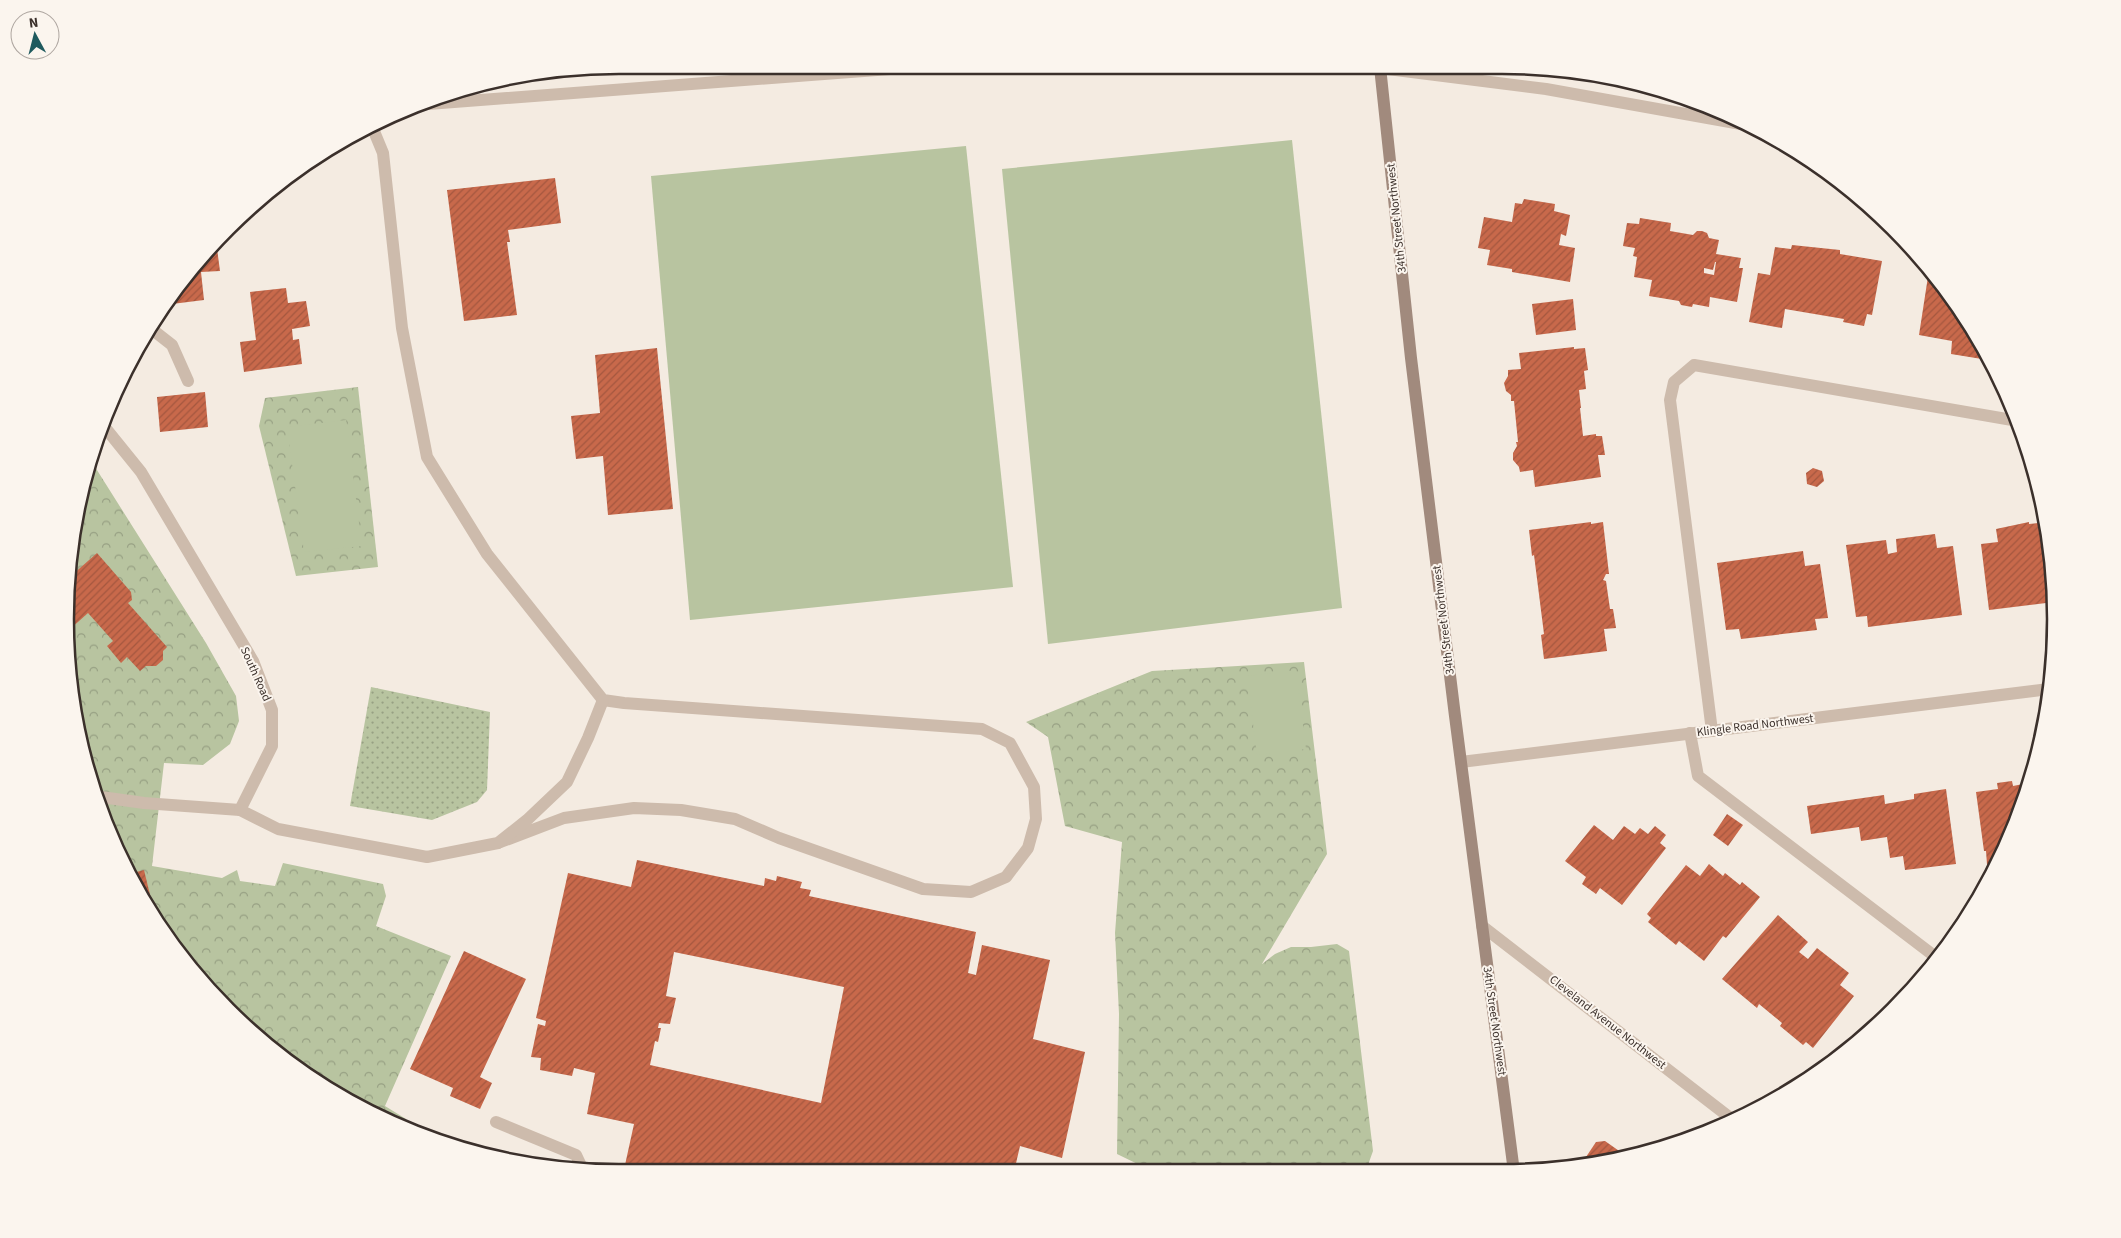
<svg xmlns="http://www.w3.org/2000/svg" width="2121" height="1238" font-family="'Source Sans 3',sans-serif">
	<defs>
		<pattern id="grass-dots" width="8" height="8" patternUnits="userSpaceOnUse" patternTransform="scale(1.25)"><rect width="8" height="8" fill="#b8c4a0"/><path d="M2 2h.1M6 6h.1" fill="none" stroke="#97a083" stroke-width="1.8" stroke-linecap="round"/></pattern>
		<pattern id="forest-crowns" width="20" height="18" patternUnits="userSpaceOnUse" patternTransform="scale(1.25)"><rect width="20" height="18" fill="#b8c4a0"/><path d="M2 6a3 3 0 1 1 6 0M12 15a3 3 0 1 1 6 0" fill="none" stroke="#97a083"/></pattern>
		<pattern id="building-hatch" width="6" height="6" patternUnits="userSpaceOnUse" patternTransform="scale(1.25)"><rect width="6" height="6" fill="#c8694b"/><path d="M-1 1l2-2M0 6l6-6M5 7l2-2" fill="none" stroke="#a4573f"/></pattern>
	</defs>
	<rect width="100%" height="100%" fill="#f4ebe1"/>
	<!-- grass -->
	<polygon fill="url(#grass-dots)" points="371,687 490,712 487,790 477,802 432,820 350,806"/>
	<!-- forest -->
	<g fill="url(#forest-crowns)">
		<polygon points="358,387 378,567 296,576 259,426 265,398"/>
		<polygon points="90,459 206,643 236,696 239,721 230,744 203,765 164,763 152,866 222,878 237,870 240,881 275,886 283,863 383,884 386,896 376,926 451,956 385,1106 406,1119 403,1125 311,1080 254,1035 180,956 139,896 94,797 76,727 65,619 84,475"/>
		<polygon points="1304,662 1327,854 1262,964 1275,954 1291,947 1311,947 1337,944 1349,951 1373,1151 1368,1165 1346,1172 1154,1172 1117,1154 1119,1014 1115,933 1122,842 1065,826 1048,737 1026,722 1152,671"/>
	</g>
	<!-- pitch -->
	<g fill="#b8c4a0">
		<polygon points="1292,140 1342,608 1048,644 1002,169"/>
		<polygon points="966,146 1013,587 690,620 651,176"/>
		<polygon points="346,420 362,546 304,552 287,427"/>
		<polygon points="1296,670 1306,749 1257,755 1247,676"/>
	</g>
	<!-- building -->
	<g fill="url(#building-hatch)" fill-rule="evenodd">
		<polygon points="555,178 561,223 508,230 510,242 507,242 517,315 464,321 447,190"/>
		<polygon points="1524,199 1555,204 1554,211 1570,215 1566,236 1561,234 1559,245 1575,248 1570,282 1512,272 1512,269 1487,265 1490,250 1478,248 1484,217 1512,222 1515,203 1522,204"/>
		<path d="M 1640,218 L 1671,223 L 1670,231 L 1693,235 L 1697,231 L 1702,231 L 1707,233 L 1709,238 L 1719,240 L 1716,254 L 1741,258 L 1739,268 L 1743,268 L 1737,302 L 1710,297 L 1709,307 L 1693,304 L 1692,307 L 1681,305 L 1679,301 L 1649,296 L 1652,280 L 1634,277 L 1637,257 L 1633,256 L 1635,248 L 1623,246 L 1627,223 L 1639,224 ZM 1715,262 L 1716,262 L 1714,275 L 1704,273 L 1704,268 L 1713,270 Z"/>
		<polygon points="216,241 220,271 201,272 204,300 164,305"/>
		<polygon points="1792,245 1840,250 1840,254 1882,261 1872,315 1867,314 1864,326 1843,322 1844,319 1785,309 1782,328 1749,322 1758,273 1770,275 1775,247 1791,249"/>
		<polygon points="1929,270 1962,311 1988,360 1951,354 1952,341 1919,335"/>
		<polygon points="286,288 288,303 306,301 310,326 292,329 293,340 299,339 302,364 244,372 240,342 256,340 250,292"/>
		<polygon points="1573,299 1576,330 1536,335 1532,304"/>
		<polygon points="1574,347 1574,349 1585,348 1588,370 1584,371 1586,389 1579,390 1581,408 1580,408 1583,436 1596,434 1596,436 1602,436 1605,455 1598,455 1601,477 1535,487 1533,470 1520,472 1519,467 1513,460 1513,453 1517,446 1516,442 1518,442 1514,401 1511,401 1511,395 1506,391 1504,383 1508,376 1508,370 1521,369 1519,353"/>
		<polygon points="657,348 673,509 608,515 603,456 576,459 571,416 600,413 595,355"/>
		<polygon points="205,392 208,427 160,432 157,397"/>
		<polygon points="1813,468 1822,471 1824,481 1817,487 1807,484 1806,473"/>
		<polygon points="1591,522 1591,524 1603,522 1609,574 1606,574 1603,580 1606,581 1610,609 1613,609 1616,628 1604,629 1607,651 1544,659 1541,635 1544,634 1534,555 1532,556 1529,530"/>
		<polygon points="2029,522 2029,524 2046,522 2054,602 1989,610 1981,544 1998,542 1996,529"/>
		<polygon points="1935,534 1937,548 1953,546 1962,615 1868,627 1867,616 1856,617 1846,545 1886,540 1888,554 1897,552 1896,539"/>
		<polygon points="1803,551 1805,566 1820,564 1828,618 1815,619 1817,630 1741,639 1739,629 1726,630 1717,563"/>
		<polygon points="97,553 131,592 132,600 128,603 167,647 163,651 163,660 156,666 146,666 140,671 127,657 121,663 107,646 113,641 88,613 69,630 66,626 71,576"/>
		<polygon points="2012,781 2013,786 2028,783 2014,831 1988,878 1986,851 1984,851 1976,792 1998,789 1997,783"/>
		<polygon points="1946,789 1956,864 1905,870 1903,856 1890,858 1887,837 1861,841 1859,827 1811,834 1807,806 1884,795 1885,804 1914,799 1914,794"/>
		<polygon points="1727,814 1743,825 1728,846 1713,835"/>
		<polygon points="1594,825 1613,840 1624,826 1635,834 1640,828 1648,834 1655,826 1666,835 1660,843 1666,848 1622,905 1600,888 1596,894 1582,884 1586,877 1565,861"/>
		<path d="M 637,860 L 764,886 L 765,878 L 776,881 L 777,876 L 802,882 L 800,888 L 811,890 L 809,896 L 976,932 L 968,973 L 976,975 L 982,945 L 1050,960 L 1033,1039 L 1085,1052 L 1062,1158 L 1020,1146 L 1014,1172 L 657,1172 L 625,1165 L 634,1124 L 587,1114 L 595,1073 L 574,1068 L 572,1076 L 540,1070 L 541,1058 L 531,1057 L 538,1024 L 545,1026 L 546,1021 L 536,1018 L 568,873 L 631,887 ZM 674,952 L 844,987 L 821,1103 L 650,1065 L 655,1041 L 658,1042 L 661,1028 L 658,1028 L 659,1023 L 670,1024 L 676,998 L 666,996 Z"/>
		<polygon points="1709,864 1723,876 1725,873 1740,885 1742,882 1760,897 1726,938 1723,936 1704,961 1679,941 1676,945 1648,922 1651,918 1647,914 1686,865 1700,876"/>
		<polygon points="144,870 153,907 147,908 139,896 129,874"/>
		<polygon points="1778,915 1808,942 1799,952 1808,959 1817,948 1849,973 1840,985 1854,996 1813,1048 1806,1042 1803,1045 1780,1026 1782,1023 1759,1004 1757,1008 1722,979"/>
		<polygon points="464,951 526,979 480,1077 492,1083 480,1109 450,1096 453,1088 410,1069"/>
		<polygon points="1875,1015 1882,1020 1857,1039 1857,1038"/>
		<polygon points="1605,1141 1622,1153 1619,1156 1582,1163 1596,1142"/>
	</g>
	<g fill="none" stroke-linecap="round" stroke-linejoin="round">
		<!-- service -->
		<g stroke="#cdbbac" stroke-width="12">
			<polyline points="371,124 383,153 402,328 427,457 487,554 603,700 624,703 982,729 1010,743 1034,787 1036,819 1028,848 1006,877 971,892 923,889 779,838 735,819 681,810 634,808 564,818 498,843"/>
			<polyline points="149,327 172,345 188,381"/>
			<polyline points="1712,731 1670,400 1674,382 1694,365 2018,421"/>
			<polyline points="1690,733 1698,776 1937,958"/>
			<polyline points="94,796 144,803 240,810 272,746 272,710 253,661 141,472 103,425"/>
			<polyline points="240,810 278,829 427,857 498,843 527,820 567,782 588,738 603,700"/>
			<polyline points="496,1122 576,1155 584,1172"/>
		</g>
		<!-- minor -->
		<g stroke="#cdbbac" stroke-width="12">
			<polyline points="1372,67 1546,89 1741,124"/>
			<polyline points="415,105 890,69"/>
			<polyline points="1461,762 2049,689"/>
		</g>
		<!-- tertiary -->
		<polyline stroke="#cdbbac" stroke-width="12" points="1482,926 1733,1120"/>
		<!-- secondary -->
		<polyline stroke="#a18a7d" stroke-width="12" points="1380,67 1411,358 1455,716 1514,1172"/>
	</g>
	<g text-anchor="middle" stroke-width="4" stroke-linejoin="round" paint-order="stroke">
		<!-- street labels -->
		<g font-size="12" fill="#3b302b" stroke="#fbf5ee">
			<text transform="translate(1396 218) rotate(-96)" y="4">34th Street Northwest</text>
			<text transform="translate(1443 620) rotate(-97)" y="4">34th Street Northwest</text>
			<text transform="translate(256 674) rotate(66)" y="4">South Road</text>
			<text transform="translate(1755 725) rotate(-7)" y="4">Klingle Road Northwest</text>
			<text transform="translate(1495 1021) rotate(82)" y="4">34th Street Northwest</text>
			<text transform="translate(1608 1022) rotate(38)" y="4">Cleveland Avenue Northwest</text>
		</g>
	</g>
	<!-- crop -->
	<path d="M0 0H2121V1238H0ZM619 74H1502A545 545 0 0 1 2047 619V619A545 545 0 0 1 1502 1164H619A545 545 0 0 1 74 619V619A545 545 0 0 1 619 74Z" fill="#fbf5ee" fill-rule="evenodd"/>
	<path fill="none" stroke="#3b302b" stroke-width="2.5" d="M619 74H1502A545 545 0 0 1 2047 619V619A545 545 0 0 1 1502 1164H619A545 545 0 0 1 74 619V619A545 545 0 0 1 619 74Z"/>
	<!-- north arrow -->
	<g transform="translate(35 35) rotate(353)"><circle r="24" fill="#fbf5ee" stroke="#aea6a0"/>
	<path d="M0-4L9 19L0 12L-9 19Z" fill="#1f5a5e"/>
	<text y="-8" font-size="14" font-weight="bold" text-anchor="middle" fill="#3b302b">N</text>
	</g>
</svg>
